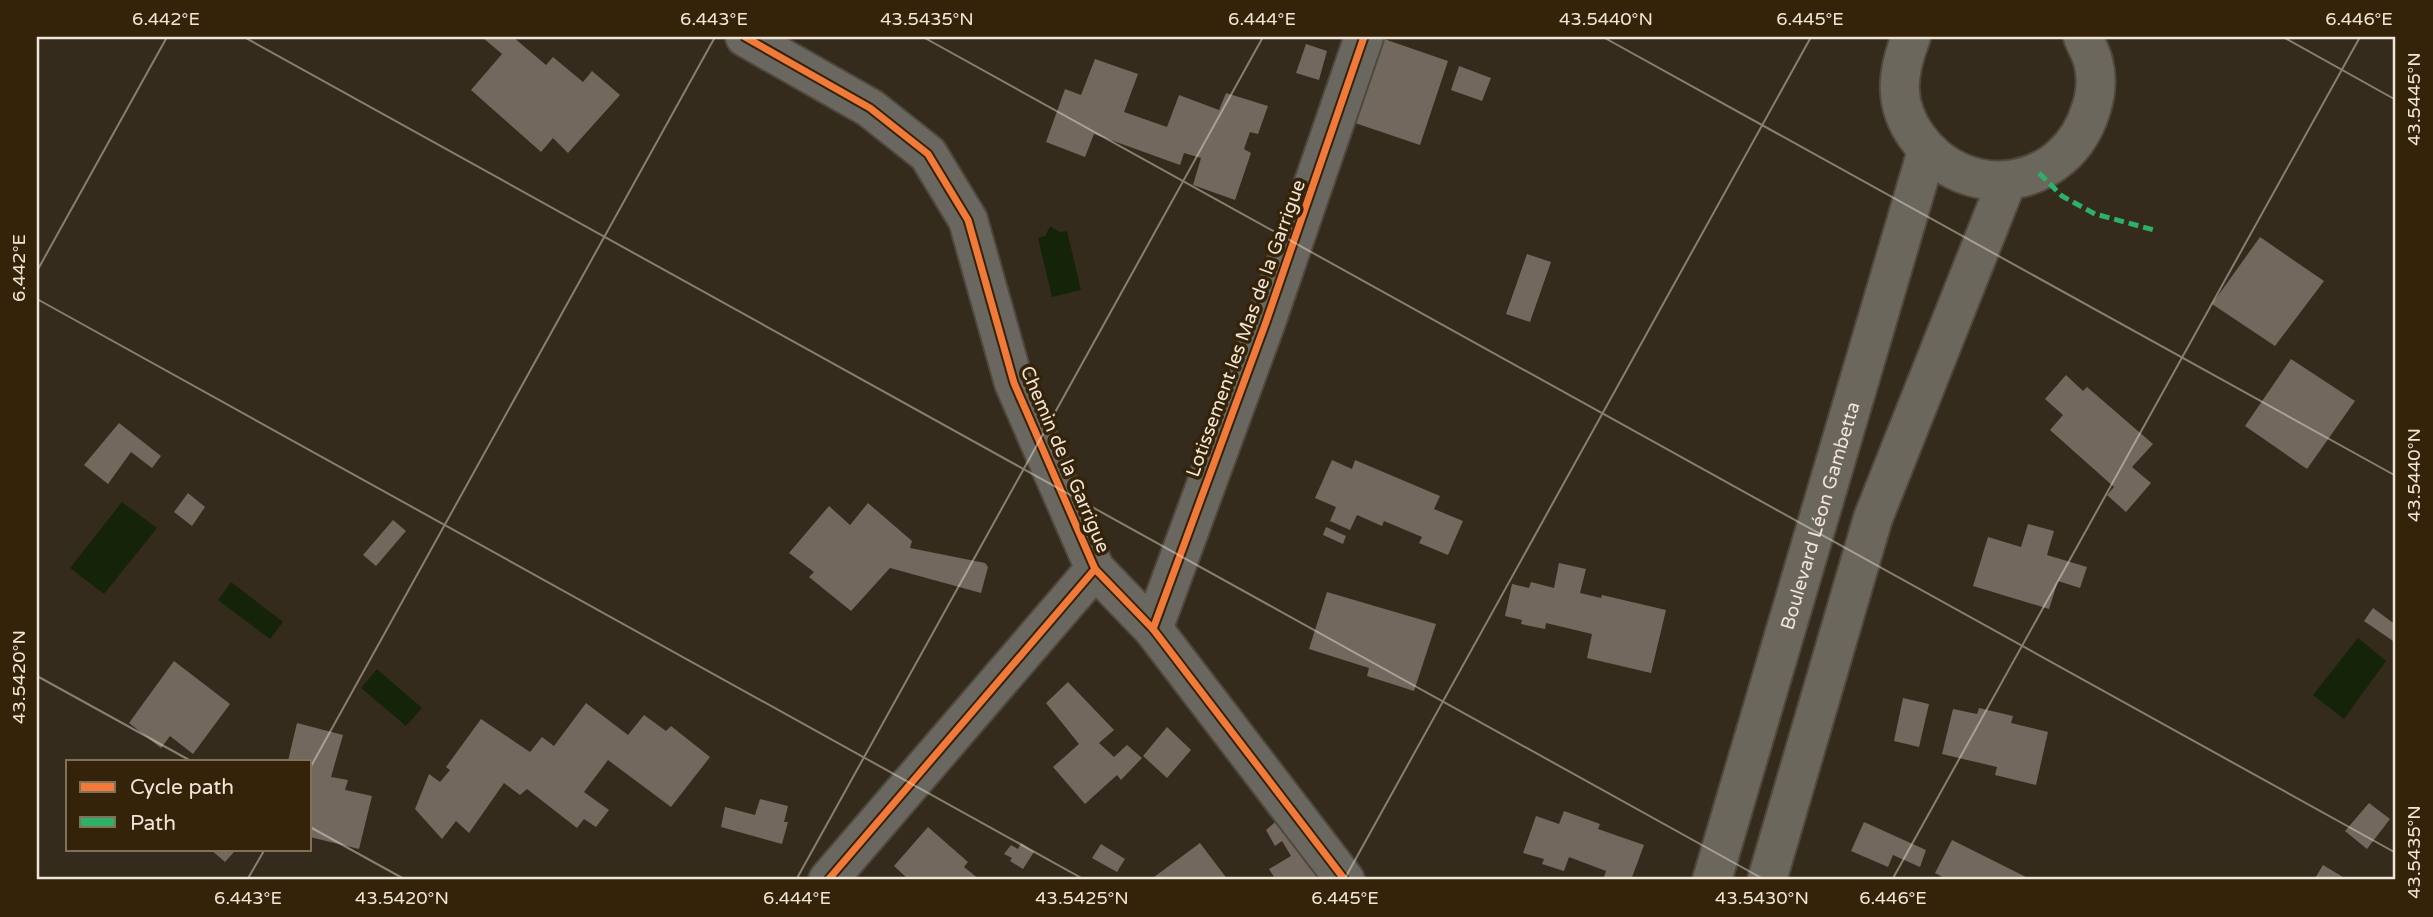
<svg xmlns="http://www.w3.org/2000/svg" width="2433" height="917" font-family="'Varela Round',sans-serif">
	<rect width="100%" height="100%" fill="#342b1d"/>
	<!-- water -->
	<g fill="#152309">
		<polygon points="1050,226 1060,232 1067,231 1081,290 1052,297 1038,238 1045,236"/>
		<polygon points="122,502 157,528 104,594 70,568"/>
		<polygon points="231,582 283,622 270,639 218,600"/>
		<polygon points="2358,638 2386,661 2344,719 2313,695"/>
		<polygon points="377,669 422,708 406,726 361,688"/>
	</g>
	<!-- building -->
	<g fill="#73685e">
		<polygon points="482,37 513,37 546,65 553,57 583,82 592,71 620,95 568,153 553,138 541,152 471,90 502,54"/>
		<polygon points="1384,39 1448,61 1420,145 1355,123"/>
		<polygon points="1306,44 1327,51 1319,80 1296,73"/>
		<polygon points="1095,59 1138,74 1124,112 1167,127 1179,95 1219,110 1226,93 1268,106 1258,134 1250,132 1244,149 1251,153 1235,200 1193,185 1201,158 1184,153 1180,165 1094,134 1085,157 1046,142 1065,89 1081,95"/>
		<polygon points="1459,66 1491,78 1482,101 1451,90"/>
		<polygon points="2260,237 2324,281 2275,346 2212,304"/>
		<polygon points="1527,254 1551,262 1530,322 1506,314"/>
		<polygon points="2291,359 2355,401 2307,469 2245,426"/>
		<polygon points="2066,375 2083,391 2087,387 2153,444 2132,467 2151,483 2126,512 2107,495 2114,487 2050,430 2063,415 2045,399"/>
		<polygon points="119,423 161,456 152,468 131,452 108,484 84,465"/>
		<polygon points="1332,460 1352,469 1355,460 1440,496 1434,509 1463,521 1448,555 1419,543 1422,537 1384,521 1382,526 1357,515 1350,530 1330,521 1336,507 1315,498"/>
		<polygon points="188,493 205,507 192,526 174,512"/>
		<polygon points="868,503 912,541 910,548 985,563 988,567 981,593 890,568 851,611 809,577 814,572 789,553 829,506 850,525"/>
		<polygon points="393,520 406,531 376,566 363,555"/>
		<polygon points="2028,524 2054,531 2047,555 2087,567 2080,588 2058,581 2049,609 1973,586 1988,537 2021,547"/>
		<polygon points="1326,527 1346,536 1343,544 1323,535"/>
		<polygon points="1559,563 1586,569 1580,593 1601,598 1602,595 1666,610 1651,673 1587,658 1592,634 1546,623 1545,629 1521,624 1522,620 1505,616 1512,584 1529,588 1531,582 1554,588"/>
		<polygon points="1327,592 1436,624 1414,691 1367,676 1369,668 1309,649"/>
		<polygon points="2373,608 2396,625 2396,643 2364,621"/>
		<polygon points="174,661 230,704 193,754 170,736 161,748 129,723"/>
		<polygon points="1068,682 1114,730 1099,743 1114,757 1127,745 1142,758 1121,780 1117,775 1085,804 1053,767 1079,744 1046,703"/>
		<polygon points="1903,698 1929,704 1919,747 1894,741"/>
		<polygon points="586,703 628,735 644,715 666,731 671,726 710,757 671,807 608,760 584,792 609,810 596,827 584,819 577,828 527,789 520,795 504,783 469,833 456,821 442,839 415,809 429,774 440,782 450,770 446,767 481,719 530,752 542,737 554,746"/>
		<polygon points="1979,708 2013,716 2011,723 2048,732 2036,785 1995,775 1997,767 1942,754 1953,709 1977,714"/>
		<polygon points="297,723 343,735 331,777 348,780 345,790 372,796 359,849 310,837 310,761 288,761"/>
		<polygon points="1167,727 1191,750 1167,778 1143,756"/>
		<polygon points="760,799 788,806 784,822 788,822 782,844 721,827 725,807 755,815"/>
		<polygon points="2369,803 2390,819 2367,849 2345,831"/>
		<polygon points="1289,810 1329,880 1276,880 1269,869 1291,856 1282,841 1275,846 1266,830"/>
		<polygon points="1564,811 1600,824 1598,829 1644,845 1631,880 1614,880 1604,877 1606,871 1569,857 1564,871 1542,864 1544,859 1523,853 1536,816 1559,824"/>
		<polygon points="1864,822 1926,850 1920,867 1893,855 1888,867 1851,851"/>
		<polygon points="928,827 968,862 964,867 980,880 909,880 894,866"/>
		<polygon points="1952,840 2028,878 2027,880 1948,880 1935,873"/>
		<polygon points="1021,843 1034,852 1023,869 1010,861 1012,858 1004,854 1011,845 1018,849"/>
		<polygon points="1200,843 1228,880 1150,880"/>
		<polygon points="1101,844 1125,859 1117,872 1092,858"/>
		<polygon points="210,849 230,849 234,852 225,862"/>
		<polygon points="2323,865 2348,880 2314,880"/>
	</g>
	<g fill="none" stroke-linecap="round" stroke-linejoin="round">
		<defs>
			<g id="minor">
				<polyline points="745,37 870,108 928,154 968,220 1014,383 1095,569 1153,629 1345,880"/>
				<polyline points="1153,629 1266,322 1364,37"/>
				<polyline points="828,880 1095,569"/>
			</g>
			<g id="major">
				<path d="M 1911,37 C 1897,73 1893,104 1917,137 C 1966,206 2067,190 2091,109 C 2096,94 2097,76 2093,61 C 2091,53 2086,45 2083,37"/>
				<path id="s1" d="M 1712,880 L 1927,151"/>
				<polyline points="1767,880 1873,518 2007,181"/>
			</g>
		</defs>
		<!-- minor casing -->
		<use href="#minor" stroke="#50483c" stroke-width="42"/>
		<!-- major casing -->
		<use href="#major" stroke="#50483c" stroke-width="42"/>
		<!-- minor -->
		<use href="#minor" stroke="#6a6761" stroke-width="38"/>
		<!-- major -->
		<use href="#major" stroke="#6b675d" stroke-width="38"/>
		<!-- quiet -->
		<polyline stroke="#2db169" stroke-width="5" stroke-dasharray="10 5" stroke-linecap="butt" points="2039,173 2062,196 2095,214 2154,230"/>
		<defs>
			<g id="cycleway">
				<polyline points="745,37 870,108 928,154 968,220 1014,383 1095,569 1153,629 1345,880"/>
				<polyline points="1153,629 1266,322 1364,37"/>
				<polyline points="828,880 1095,569"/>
			</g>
		</defs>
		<!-- cycleway casing -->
		<use href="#cycleway" stroke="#342308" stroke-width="11"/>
		<!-- cycleway -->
		<use href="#cycleway" stroke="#f17a3a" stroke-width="7"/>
	</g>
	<!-- ticks -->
	<path fill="none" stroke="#f0e5d6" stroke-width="2" stroke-opacity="0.45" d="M 244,37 L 1765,880M 923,37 L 2396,853M 1603,37 L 2396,476M 2283,37 L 2396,100M 37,271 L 167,37M 37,299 L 1085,880M 37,676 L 191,761M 310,768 L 715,37M 310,827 L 406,880M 247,880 L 265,849M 796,880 L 1263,37M 1344,880 L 1811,37M 1892,880 L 2360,37"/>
	<g text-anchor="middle" stroke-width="7" stroke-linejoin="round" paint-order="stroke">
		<!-- street labels -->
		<g font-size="19" fill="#f0e5d6" stroke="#342308">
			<text transform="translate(1245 328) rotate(-70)" y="7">Lotissement les Mas de la Garrigue</text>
			<text transform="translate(1066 459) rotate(67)" y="7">Chemin de la Garrigue</text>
			<text dy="7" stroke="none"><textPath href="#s1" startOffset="380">Boulevard Léon Gambetta</textPath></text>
		</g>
	</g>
	<!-- border -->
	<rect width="2433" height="917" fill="none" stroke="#342308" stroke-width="77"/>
	<!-- legend -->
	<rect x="66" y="760" width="245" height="91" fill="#342308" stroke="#7f715a" stroke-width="2"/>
	<rect x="80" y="782" width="35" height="10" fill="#f17a3a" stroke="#7f715a" stroke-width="2"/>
	<text x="130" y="794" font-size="21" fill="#f0e5d6">Cycle path</text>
	<rect x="80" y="817" width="35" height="10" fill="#2db169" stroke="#7f715a" stroke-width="2"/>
	<text x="130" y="830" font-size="21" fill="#f0e5d6">Path</text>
	<rect x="38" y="38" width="2356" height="840" fill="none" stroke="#f0e5d6" stroke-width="2.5"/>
	<g font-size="18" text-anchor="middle" fill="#f0e5d6">
		<text x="166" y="25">6.442°E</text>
		<text x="714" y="25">6.443°E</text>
		<text x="927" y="25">43.5435°N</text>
		<text x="1262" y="25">6.444°E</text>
		<text x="1606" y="25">43.5440°N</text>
		<text x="1810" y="25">6.445°E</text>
		<text x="2359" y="25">6.446°E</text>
		<text transform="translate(2414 99) rotate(-90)" y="6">43.5445°N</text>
		<text transform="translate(19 268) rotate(-90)" y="6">6.442°E</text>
		<text transform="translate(2414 475) rotate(-90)" y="6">43.5440°N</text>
		<text transform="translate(19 677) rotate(-90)" y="6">43.5420°N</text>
		<text transform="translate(2414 852) rotate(-90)" y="6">43.5435°N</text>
		<text x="248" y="904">6.443°E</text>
		<text x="402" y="904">43.5420°N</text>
		<text x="797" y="904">6.444°E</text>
		<text x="1082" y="904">43.5425°N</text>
		<text x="1345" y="904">6.445°E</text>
		<text x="1762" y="904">43.5430°N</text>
		<text x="1893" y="904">6.446°E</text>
	</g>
</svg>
